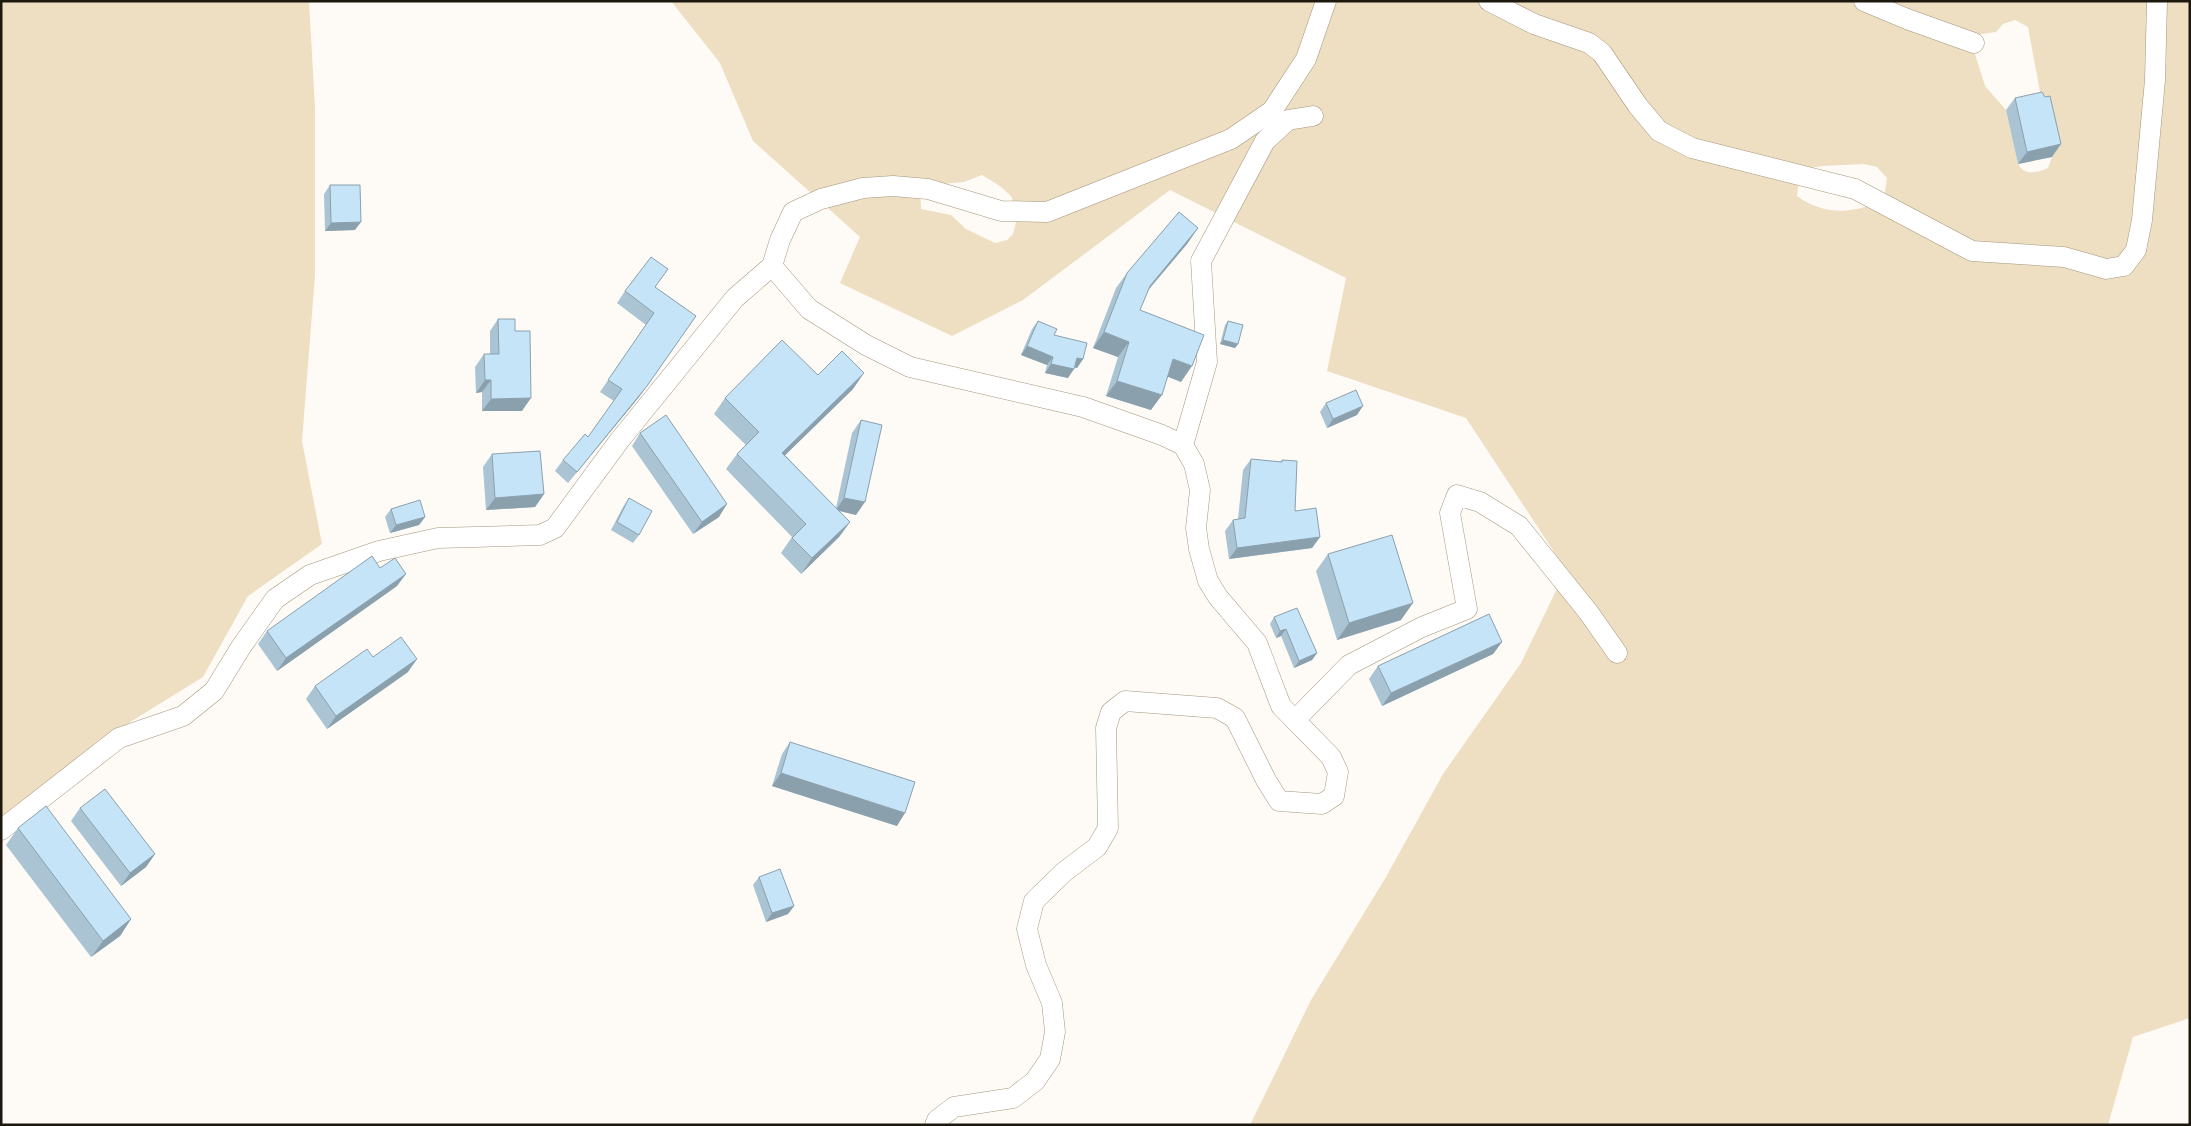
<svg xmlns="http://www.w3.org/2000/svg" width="2191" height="1126" font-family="'DM Sans',sans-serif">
	<rect width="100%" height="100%" fill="#fefbf6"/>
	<!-- green -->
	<g fill="#eedec2" fill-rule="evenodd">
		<polygon points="1,1 309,1 315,108 315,275 302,441 322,544 248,596 203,677 119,729 1,817"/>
		<path d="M 671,1 L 2190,1 L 2190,1018 L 2133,1037 L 2108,1125 L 1250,1125 L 1311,1000 L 1386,877 L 1443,774 L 1521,663 L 1566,570 L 1466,418 L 1327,371 L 1346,278 L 1170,190 L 1023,300 L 952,336 L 840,283 L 860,237 L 753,141 L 720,63 ZM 2015,20 L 2028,27 L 2052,157 L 2048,168 C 2037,173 2025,176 2018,164 L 2006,110 L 1985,86 L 1975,54 L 1931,35 L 1921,35 L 1913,27 L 1974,35 L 1996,32 L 2003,24 ZM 1864,164 L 1877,167 L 1887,178 L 1884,199 C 1857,214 1823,216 1797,196 L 1800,170 L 1822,166 ZM 982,175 L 1000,186 L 1012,197 L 1012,213 L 1016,222 L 1013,234 L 1007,240 L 995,243 L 966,229 L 951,215 L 921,209 L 920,186 L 964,182 Z"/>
	</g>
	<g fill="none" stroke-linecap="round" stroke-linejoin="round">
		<defs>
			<g id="street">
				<polyline points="1489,1 1534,24 1589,43 1602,53 1638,106 1659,131 1692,148 1855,189 1972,251 2064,257 2106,269 2124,266 2136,250 2142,220 2155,80 2157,1"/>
				<polyline points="1864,1 1907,19 1974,43"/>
				<polyline points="772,266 809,309 866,345 910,367 1083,407 1162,435 1183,445 1194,464 1200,490 1196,528 1199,549 1208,581 1218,597 1257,643 1281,706 1331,757 1338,772 1334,796 1322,804 1279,801 1266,780 1235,718 1217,708 1125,701 1111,712 1106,728 1108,828 1097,847 1064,872 1034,901 1027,929 1036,965 1052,1003 1055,1032 1050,1059 1035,1081 1013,1098 954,1107 937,1120 935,1125"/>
				<polyline points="1183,445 1207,362 1201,261 1265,141 1288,120 1313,116"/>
				<polyline points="1295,720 1349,665 1422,627 1467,609 1450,513 1457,495 1480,502 1519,526 1589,613 1617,653"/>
				<polyline points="1,830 119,738 183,716 214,691 241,647 275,599 310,575 379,551 438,538 540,535 555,528 619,441 735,298 772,266 780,240 793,212 821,199 863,188 893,186 928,189 1001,211 1047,212 1231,139 1272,111 1306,59 1326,1"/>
			</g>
		</defs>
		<!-- street casing -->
		<use href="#street" stroke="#a4967d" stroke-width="21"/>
		<!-- street -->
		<use href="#street" stroke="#fff" stroke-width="20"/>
	</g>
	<!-- wall -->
	<g fill="#aac4d4">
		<polygon points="2015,98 2052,157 2018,164 2006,110"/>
		<polygon points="330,185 355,230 325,231 324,194"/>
		<polygon points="1198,228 1187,244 1148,290 1140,310 1181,382 1168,377 1151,410 1106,396 1118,357 1093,348 1116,288 1127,273"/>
		<polygon points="655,287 696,316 639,397 568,483 555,471 563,460 588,437 614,401 600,392 646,325 617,303 625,291"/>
		<polygon points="498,319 515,331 522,411 482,411 482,392 476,393 475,367 484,354 490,354 490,331"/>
		<polygon points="1038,321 1083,359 1077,368 1074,367 1068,378 1045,373 1047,365 1021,355 1032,329"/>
		<polygon points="1228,321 1238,344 1235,348 1220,344 1225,325"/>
		<polygon points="818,375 853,389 785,455 836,508 852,433 861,420 856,515 839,511 850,522 839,537 801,574 781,553 792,537 726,469 737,454 746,445 714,414 725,398"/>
		<polygon points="1326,403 1357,415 1327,428 1320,412"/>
		<polygon points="640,433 719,517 693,534 632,446"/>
		<polygon points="492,454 544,494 535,507 486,510 483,467"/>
		<polygon points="1251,459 1280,462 1282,460 1295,511 1320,537 1312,548 1229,559 1225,531 1233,520 1238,519 1243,470"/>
		<polygon points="629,498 639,535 633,543 611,530 623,507"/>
		<polygon points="391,509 425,517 419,525 390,533 385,517"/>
		<polygon points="1328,554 1401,620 1337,640 1316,571"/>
		<polygon points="397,586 277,671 258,644 267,631"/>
		<polygon points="1274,617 1317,653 1312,660 1294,668 1281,636 1276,638 1270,624"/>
		<polygon points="1502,642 1493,654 1382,706 1369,679 1378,666"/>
		<polygon points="373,657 408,672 327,729 306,699 315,686"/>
		<polygon points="790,742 897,826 772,786 782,754"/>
		<polygon points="80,808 155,854 146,867 121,886 71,821"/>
		<polygon points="18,828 131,919 120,936 91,957 6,845"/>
		<polygon points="759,877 794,906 788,914 766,922 753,885"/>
	</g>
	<!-- shaded-wall -->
	<g fill="#8ba0ad">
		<polygon points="2061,144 2052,157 2018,164 2027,152"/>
		<polygon points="361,222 355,230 325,231 331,223"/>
		<polygon points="1198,228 1187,244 1139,301 1150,286"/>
		<polygon points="1104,332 1129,342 1118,357 1093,348"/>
		<polygon points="1223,340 1238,344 1235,348 1220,344"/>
		<polygon points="1027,346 1053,357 1047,365 1021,355"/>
		<polygon points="1077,358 1083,359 1077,368 1071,366"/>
		<polygon points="1173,359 1192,366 1181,382 1162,374"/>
		<polygon points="1051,364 1074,369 1068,378 1045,373"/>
		<polygon points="864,373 853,389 772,468 782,453"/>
		<polygon points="485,380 491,380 482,392 476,393"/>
		<polygon points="1117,381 1162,395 1151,410 1106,396"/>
		<polygon points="647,386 639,397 568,483 577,472"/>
		<polygon points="531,398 522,411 482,411 491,399"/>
		<polygon points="1363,406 1357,415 1327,428 1333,419"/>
		<polygon points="544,494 535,507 486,510 495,498"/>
		<polygon points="844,498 865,502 856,515 836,510"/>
		<polygon points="727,504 719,517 693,534 702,522"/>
		<polygon points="425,517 419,525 390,533 396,525"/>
		<polygon points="850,522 839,537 801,574 812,558"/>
		<polygon points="1320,537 1312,548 1229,559 1237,548"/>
		<polygon points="406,574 397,586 277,671 286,658"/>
		<polygon points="1413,603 1401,620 1337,640 1349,623"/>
		<polygon points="1286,629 1281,636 1276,638 1280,631"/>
		<polygon points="1502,642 1493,654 1382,706 1391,693"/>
		<polygon points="1317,653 1312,660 1294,668 1299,661"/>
		<polygon points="417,659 408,672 327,729 336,716"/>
		<polygon points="781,773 905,813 897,826 772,786"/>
		<polygon points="155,854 146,867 121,886 130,873"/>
		<polygon points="794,906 788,914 766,922 772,913"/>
		<polygon points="131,919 120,936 91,957 103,941"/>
	</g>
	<!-- building -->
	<g fill="#c6e4f7" stroke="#8ba0ad">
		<polygon points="2042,92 2045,97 2050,96 2061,144 2027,152 2015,98"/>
		<polygon points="330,185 360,185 361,222 331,223"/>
		<polygon points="1179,212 1198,228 1150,286 1140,310 1204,335 1192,366 1173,359 1162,395 1117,381 1129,342 1104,332 1127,273"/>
		<polygon points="651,257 668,269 655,287 696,316 647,386 577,472 563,460 585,434 588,437 622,389 608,380 654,313 625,291"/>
		<polygon points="498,319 515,319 515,331 530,331 531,398 491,399 491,380 485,380 484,354 499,354"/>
		<polygon points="1038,321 1057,329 1054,335 1087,343 1083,359 1077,358 1074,369 1051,364 1053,357 1027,346"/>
		<polygon points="1228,321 1243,325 1238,344 1223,340"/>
		<polygon points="782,340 818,375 842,351 864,373 782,453 850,522 812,558 792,538 806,524 737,454 759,432 725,398"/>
		<polygon points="1356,390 1363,406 1333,419 1326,403"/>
		<polygon points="666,415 727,504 702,522 640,433"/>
		<polygon points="861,420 882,425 865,502 844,498"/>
		<polygon points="540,451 544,494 495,498 492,454"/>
		<polygon points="1251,459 1282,462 1282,460 1297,461 1295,511 1316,508 1320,537 1237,548 1233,520 1245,518"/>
		<polygon points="629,498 652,511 639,535 617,522"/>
		<polygon points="420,500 425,517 396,525 391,509"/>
		<polygon points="1392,535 1413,603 1349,623 1328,554"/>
		<polygon points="372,556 380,568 395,558 406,574 286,658 267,631"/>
		<polygon points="1297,608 1317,653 1299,661 1286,629 1280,631 1274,617"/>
		<polygon points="1489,614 1502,642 1391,693 1378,666"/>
		<polygon points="401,637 417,659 336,716 315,686 367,649 373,657"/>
		<polygon points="790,742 915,782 905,813 781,773"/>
		<polygon points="105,789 155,854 130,873 80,808"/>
		<polygon points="46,806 131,919 103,941 18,828"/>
		<polygon points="780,869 794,906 772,913 759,877"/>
	</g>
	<!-- border -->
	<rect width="2191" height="1126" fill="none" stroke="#1d180e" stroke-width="5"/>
</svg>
